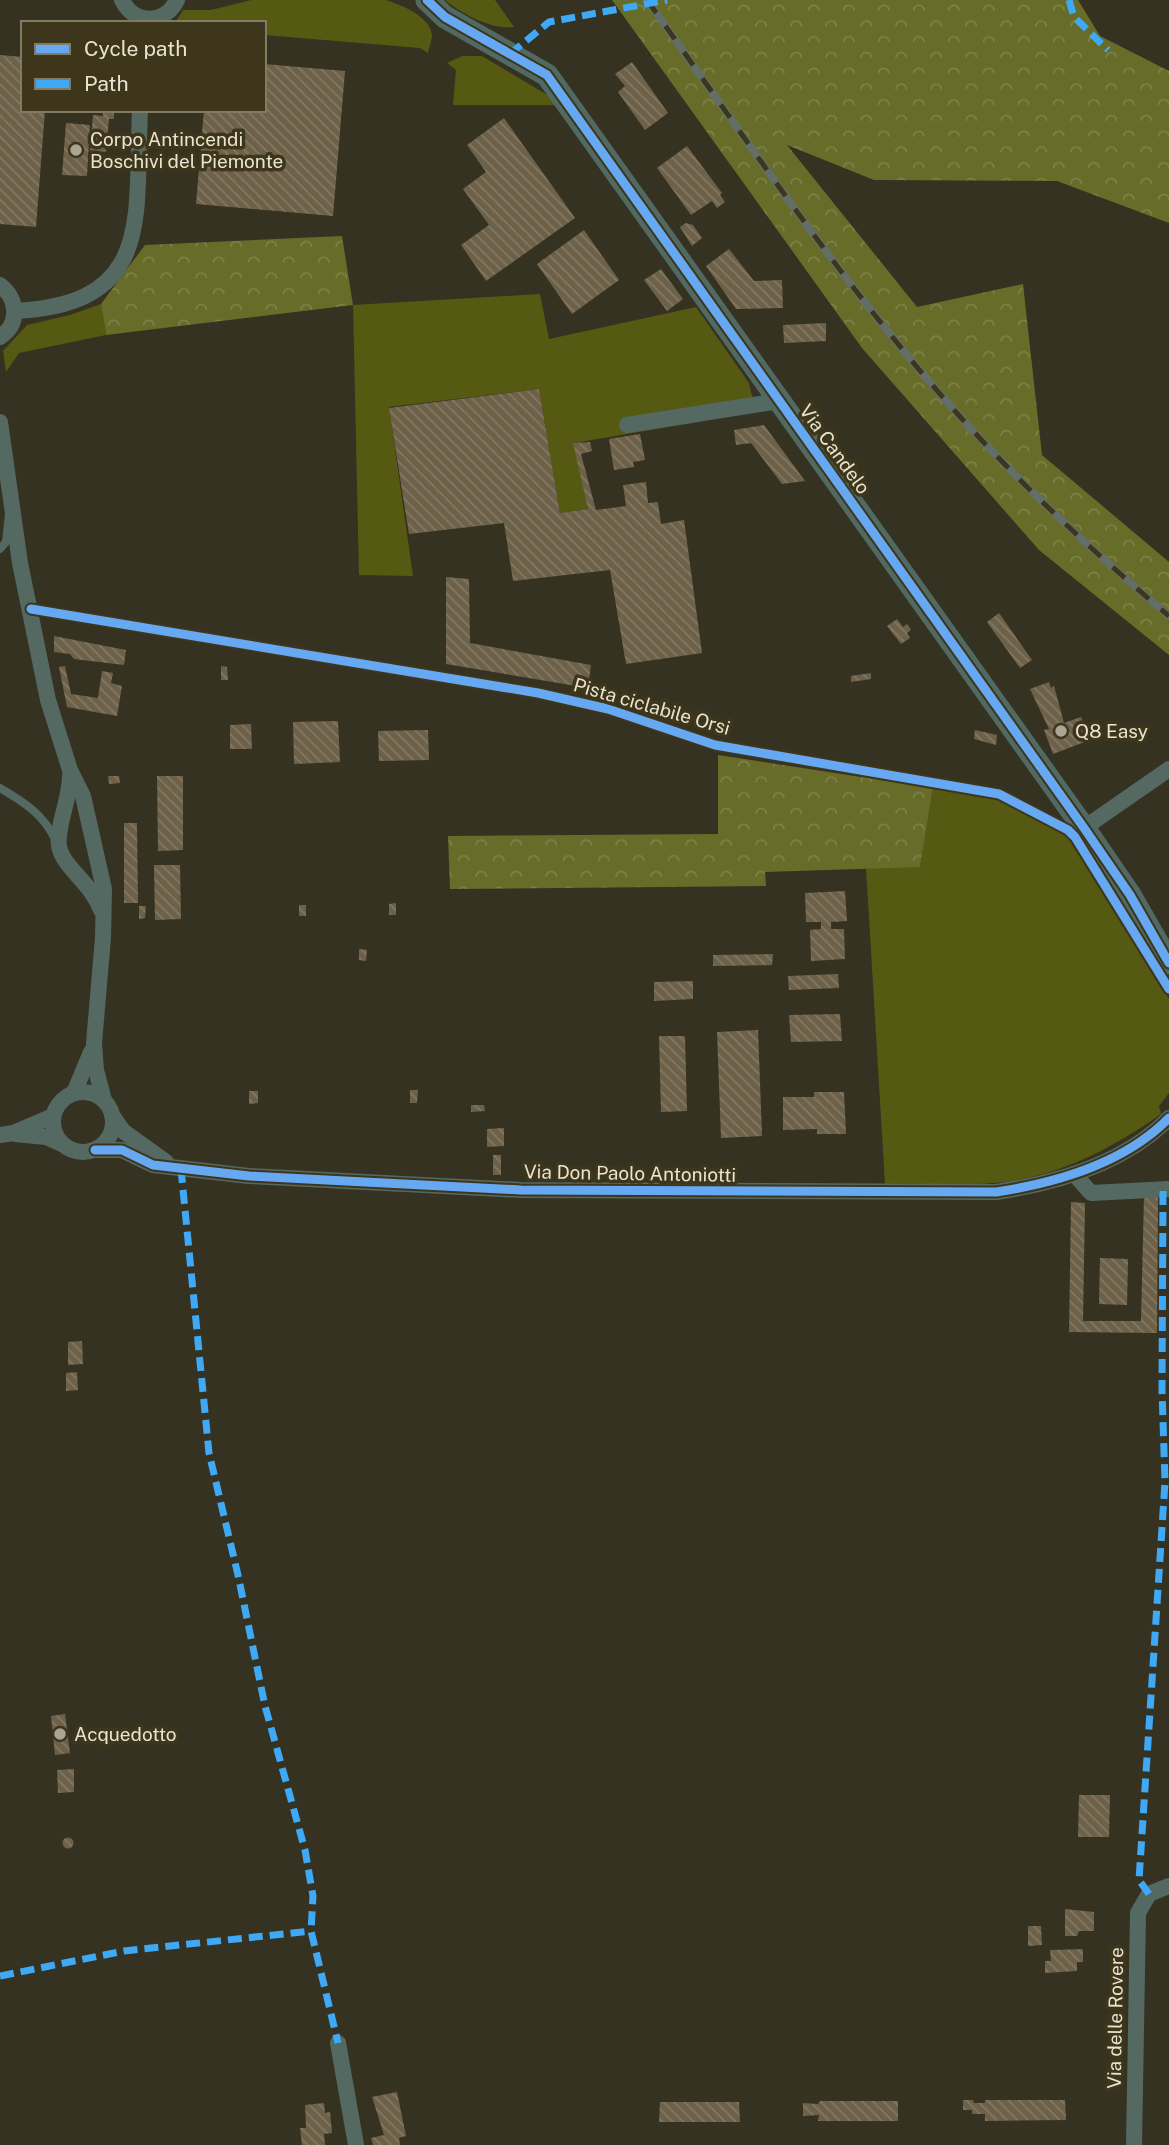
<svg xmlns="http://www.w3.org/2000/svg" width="1169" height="2145" font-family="'Public Sans',sans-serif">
	<defs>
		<pattern id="forest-crowns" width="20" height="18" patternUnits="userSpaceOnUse" patternTransform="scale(1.75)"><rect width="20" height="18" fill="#686c29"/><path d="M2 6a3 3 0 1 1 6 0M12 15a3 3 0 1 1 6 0" fill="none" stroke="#7e8147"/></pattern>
		<pattern id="building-back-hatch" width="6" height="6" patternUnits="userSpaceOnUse" patternTransform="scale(1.75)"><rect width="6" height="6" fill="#6e6149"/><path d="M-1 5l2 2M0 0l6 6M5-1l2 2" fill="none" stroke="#837862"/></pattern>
	</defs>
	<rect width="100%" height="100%" fill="#363222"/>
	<!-- green -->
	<g fill="#565912">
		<path d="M 251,0 L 386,0 C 401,5 430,16 432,35 C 432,40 429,48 428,53 L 420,48 L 264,35 L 264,23 L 175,23 L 183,10 L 211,10 Z"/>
		<path d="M 445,0 L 495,0 L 514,27 C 491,30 462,14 445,0 Z"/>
		<polygon points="462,56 482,56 549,96 558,105 453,105 456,70 447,63"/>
		<polygon points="540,294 549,339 696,307 749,383 756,412 574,443 588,509 560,513 539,389 389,407 413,576 359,575 353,305"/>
		<polygon points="101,304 106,335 19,353 6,372 3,351 27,325 70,315"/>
		<path d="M 933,788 L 999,799 L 1067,836 L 1169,999 L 1169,1093 L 1159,1106 L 1161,1114 C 1112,1149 1054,1179 993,1183 C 958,1186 921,1183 885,1184 L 866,868 L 920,866 Z"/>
	</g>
	<!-- forest -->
	<g fill="url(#forest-crowns)">
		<polygon points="612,0 1078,0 1100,36 1169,71 1169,223 1057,181 874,180 787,145 917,307 1023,284 1042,455 1169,562 1169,655 1039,550 862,348"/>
		<polygon points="342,236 353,305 106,335 101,304 145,245"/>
		<polygon points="718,755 933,788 920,867 765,872 766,886 450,889 448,836 718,834"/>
	</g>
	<!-- building -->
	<g fill="url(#building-back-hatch)">
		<polygon points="0,55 23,57 23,110 45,110 36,227 0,224"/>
		<polygon points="632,62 668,113 645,130 618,92 625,86 615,74"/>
		<polygon points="264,64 345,71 333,216 196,204 204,110 264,110"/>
		<polygon points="103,110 114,110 114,119 109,119 106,152 90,151 93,115 103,116"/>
		<polygon points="504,118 575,218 486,281 461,245 489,225 463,189 486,172 467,145"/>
		<polygon points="66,123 90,125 87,176 62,175"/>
		<polygon points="687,146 722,193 720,195 725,202 717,208 712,201 691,215 657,168"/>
		<polygon points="686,223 693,225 702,238 692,246 680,227"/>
		<polygon points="584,230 619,280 572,314 537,264"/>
		<polygon points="729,249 754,281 782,280 783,308 736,309 706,266"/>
		<polygon points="661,269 683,299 667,311 644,280"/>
		<polygon points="826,323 826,341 784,343 783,325"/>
		<polygon points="539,389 560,513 588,509 573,443 590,442 592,451 581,454 596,510 626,506 623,485 646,482 648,503 658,502 661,524 684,520 702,653 626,664 610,570 513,581 504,523 409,534 389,408"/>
		<polygon points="764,425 805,481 782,484 751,443 736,445 734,430"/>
		<polygon points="640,434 645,460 633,462 634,467 614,470 609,439"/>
		<polygon points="446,577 469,579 470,643 591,665 588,688 446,664"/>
		<polygon points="999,613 1032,660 1020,668 987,622"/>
		<polygon points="897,619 903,627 907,624 911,630 907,633 910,638 901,644 887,626"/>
		<polygon points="54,636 126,650 124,665 74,659 70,654 54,652"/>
		<polygon points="65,666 71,694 98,698 102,671 113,673 111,683 122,686 117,716 67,707 59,667"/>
		<polygon points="221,666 227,667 228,680 221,680"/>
		<polygon points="871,673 871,679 851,682 851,676"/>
		<polygon points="1049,682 1051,688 1054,686 1064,723 1081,717 1090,740 1053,754 1044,730 1049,729 1030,689"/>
		<polygon points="338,721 340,762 294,764 293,722"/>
		<polygon points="251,724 252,749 230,749 230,725"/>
		<polygon points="428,730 429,760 379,761 378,731"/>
		<polygon points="975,730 997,735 996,745 974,739"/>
		<polygon points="108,776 119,776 120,783 109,784"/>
		<polygon points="157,776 183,776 183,850 158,851"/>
		<polygon points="124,823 137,823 138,903 124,903"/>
		<polygon points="154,865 180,865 181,919 155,920"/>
		<polygon points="845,891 847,921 831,922 831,929 844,929 845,959 811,961 810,930 821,929 821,922 806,922 805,893"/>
		<polygon points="396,903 396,915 389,915 389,904"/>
		<rect x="299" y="905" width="7" height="11"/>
		<polygon points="139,906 146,906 145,918 139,919"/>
		<polygon points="359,949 367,950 366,961 359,960"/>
		<polygon points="773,954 772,965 713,966 713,955"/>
		<polygon points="838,974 839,988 789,990 788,976"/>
		<polygon points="693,981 693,999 654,1001 654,982"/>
		<polygon points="840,1014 842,1041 791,1042 789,1015"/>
		<polygon points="758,1030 762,1136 721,1138 717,1032"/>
		<polygon points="659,1036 685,1036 687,1111 661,1112"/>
		<polygon points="410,1090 418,1090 417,1103 410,1103"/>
		<polygon points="249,1091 258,1091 258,1103 249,1104"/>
		<polygon points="814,1092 844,1092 846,1134 817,1134 817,1129 783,1130 783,1097 814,1097"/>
		<polygon points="471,1105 484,1105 485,1111 471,1112"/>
		<polygon points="504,1128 504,1146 487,1147 487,1129"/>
		<rect x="493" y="1155" width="8" height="20"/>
		<polygon points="1144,1197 1158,1197 1157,1333 1069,1332 1071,1202 1085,1203 1083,1321 1141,1321"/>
		<polygon points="1100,1258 1128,1259 1127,1305 1099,1304"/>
		<polygon points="82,1341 83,1364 68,1365 68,1342"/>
		<polygon points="77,1372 78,1390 66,1391 66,1373"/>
		<polygon points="65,1714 70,1753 55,1755 51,1716"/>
		<polygon points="74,1769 74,1792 58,1793 57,1770"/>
		<polygon points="1079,1795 1110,1795 1109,1837 1078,1837"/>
		<circle cx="68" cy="1843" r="5.5"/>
		<polygon points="1065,1909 1094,1912 1094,1931 1079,1931 1077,1936 1065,1936"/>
		<polygon points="1028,1926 1041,1926 1042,1945 1028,1946"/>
		<polygon points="1083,1949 1083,1962 1077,1962 1077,1971 1045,1973 1045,1961 1051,1961 1050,1950"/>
		<polygon points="397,2092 406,2136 399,2138 400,2145 373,2145 371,2138 384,2135 372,2097"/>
		<polygon points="963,2100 973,2100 974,2103 985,2103 985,2100 1065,2100 1066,2120 985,2121 985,2114 972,2114 972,2110 963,2110"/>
		<polygon points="820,2101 898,2101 898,2121 818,2121 819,2115 803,2116 803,2103 818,2104"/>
		<polygon points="660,2102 739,2102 740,2122 659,2122"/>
		<polygon points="324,2103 325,2113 330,2112 332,2133 324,2134 325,2145 302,2145 300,2128 306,2128 305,2105"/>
	</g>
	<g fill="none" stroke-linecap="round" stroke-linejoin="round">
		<!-- lane -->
		<g stroke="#556963" stroke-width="8">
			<polyline points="0,549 6,542 9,514"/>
			<path d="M 0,788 C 24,802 43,814 55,839"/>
		</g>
		<!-- street -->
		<g stroke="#556963" stroke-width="16">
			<path d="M 122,0 C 134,25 165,25 177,0"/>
			<path d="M 0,285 C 18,299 20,324 0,337"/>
			<path d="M 15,311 C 154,304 135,220 140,110"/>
			<polyline points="0,422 20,563 48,700 70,770 83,796 104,889 103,938 94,1043 96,1070 104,1100"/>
			<polyline points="627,425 779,401"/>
			<path d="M 70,776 C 70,799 56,828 59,846 C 63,868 91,882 101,910"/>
			<polyline points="1084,828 1169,769"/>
			<circle cx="83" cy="1122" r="30"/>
			<polyline points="74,1093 91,1052"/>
			<polyline points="112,1115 123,1131 166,1162"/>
			<polyline points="15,1134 46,1137 64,1145"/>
			<polyline points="0,1135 13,1133 53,1116"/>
			<path d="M 95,1150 L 122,1150 L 153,1165 L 249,1176 L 521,1190 L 996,1192 C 1056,1183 1125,1163 1169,1118"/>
			<polyline points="1074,1174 1091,1193 1169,1189"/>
			<polyline points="338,2043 356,2145"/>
			<polyline points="1134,2145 1138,1913 1149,1894 1169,1886"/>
		</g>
		<!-- secondary -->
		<polyline stroke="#506a63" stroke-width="23" points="427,0 445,17 547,75 1084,828 1130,895 1169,963"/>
		<defs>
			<path id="rail" d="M 647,0 C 740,130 829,265 934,387 C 1005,470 1085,545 1169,616"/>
		</defs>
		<!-- rail casing -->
		<use href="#rail" stroke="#626e66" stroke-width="8"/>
		<!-- rail -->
		<use href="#rail" stroke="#3e361a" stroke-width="5" stroke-dasharray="16" stroke-linecap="butt"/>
		<!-- quiet -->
		<g stroke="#3fa9f5" stroke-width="7" stroke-dasharray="14 7" stroke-linecap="butt">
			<polyline points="1069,0 1074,17 1108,50"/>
			<polyline points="510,54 549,22 667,0"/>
			<polyline points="181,1169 209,1453 238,1575 265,1706 305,1850 313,1896 311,1931 338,2043"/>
			<polyline points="1149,1894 1139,1880 1165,1482 1162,1390 1163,1190"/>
			<polyline points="0,1976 124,1951 311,1931"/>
		</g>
		<defs>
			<g id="cycleway">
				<polyline points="427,0 445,17 547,75 1084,828 1130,895 1169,963"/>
				<polyline points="31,609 538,693 608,709 715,745 999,794 1068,830 1075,837 1169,989"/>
				<path d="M 95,1150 L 122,1150 L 153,1165 L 249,1176 L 521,1190 L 996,1192 C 1056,1183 1125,1163 1169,1118"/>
			</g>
		</defs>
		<!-- cycleway casing -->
		<use href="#cycleway" stroke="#3e361a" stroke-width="13"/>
		<!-- cycleway -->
		<use href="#cycleway" stroke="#66a8f1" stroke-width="9"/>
	</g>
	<!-- markers -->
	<g fill="#aaa595" stroke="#3e361a" stroke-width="2.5">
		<circle cx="76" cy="150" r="7"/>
		<circle cx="1061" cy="731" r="7"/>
		<circle cx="60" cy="1734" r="7"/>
	</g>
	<g text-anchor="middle" stroke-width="7" stroke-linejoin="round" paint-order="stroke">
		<!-- poi labels -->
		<g font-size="19" fill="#e8e3d3" stroke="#3e361a" text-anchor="start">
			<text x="90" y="146">Corpo Antincendi<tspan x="90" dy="22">Boschivi del Piemonte</tspan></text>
			<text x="1075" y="738">Q8 Easy</text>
			<text x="74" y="1741">Acquedotto</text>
		</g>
		<!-- street labels -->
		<g font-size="19" fill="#e8e3d3" stroke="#3e361a">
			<text transform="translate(835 449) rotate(54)" y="7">Via Candelo</text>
			<text transform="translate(652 706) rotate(16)" y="7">Pista ciclabile Orsi</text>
			<text transform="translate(630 1173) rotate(1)" y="7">Via Don Paolo Antoniotti</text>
			<text transform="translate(1115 2018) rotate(-89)" y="7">Via delle Rovere</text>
		</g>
	</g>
	<!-- legend -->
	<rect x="21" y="21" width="245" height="91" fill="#3e361a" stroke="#827b64" stroke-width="2"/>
	<rect x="35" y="44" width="35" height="10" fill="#66a8f1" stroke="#827b64" stroke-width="2"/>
	<text x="84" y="56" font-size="21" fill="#e8e3d3">Cycle path</text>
	<rect x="35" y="79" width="35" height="10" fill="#3fa9f5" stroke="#827b64" stroke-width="2"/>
	<text x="84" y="91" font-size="21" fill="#e8e3d3">Path</text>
</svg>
